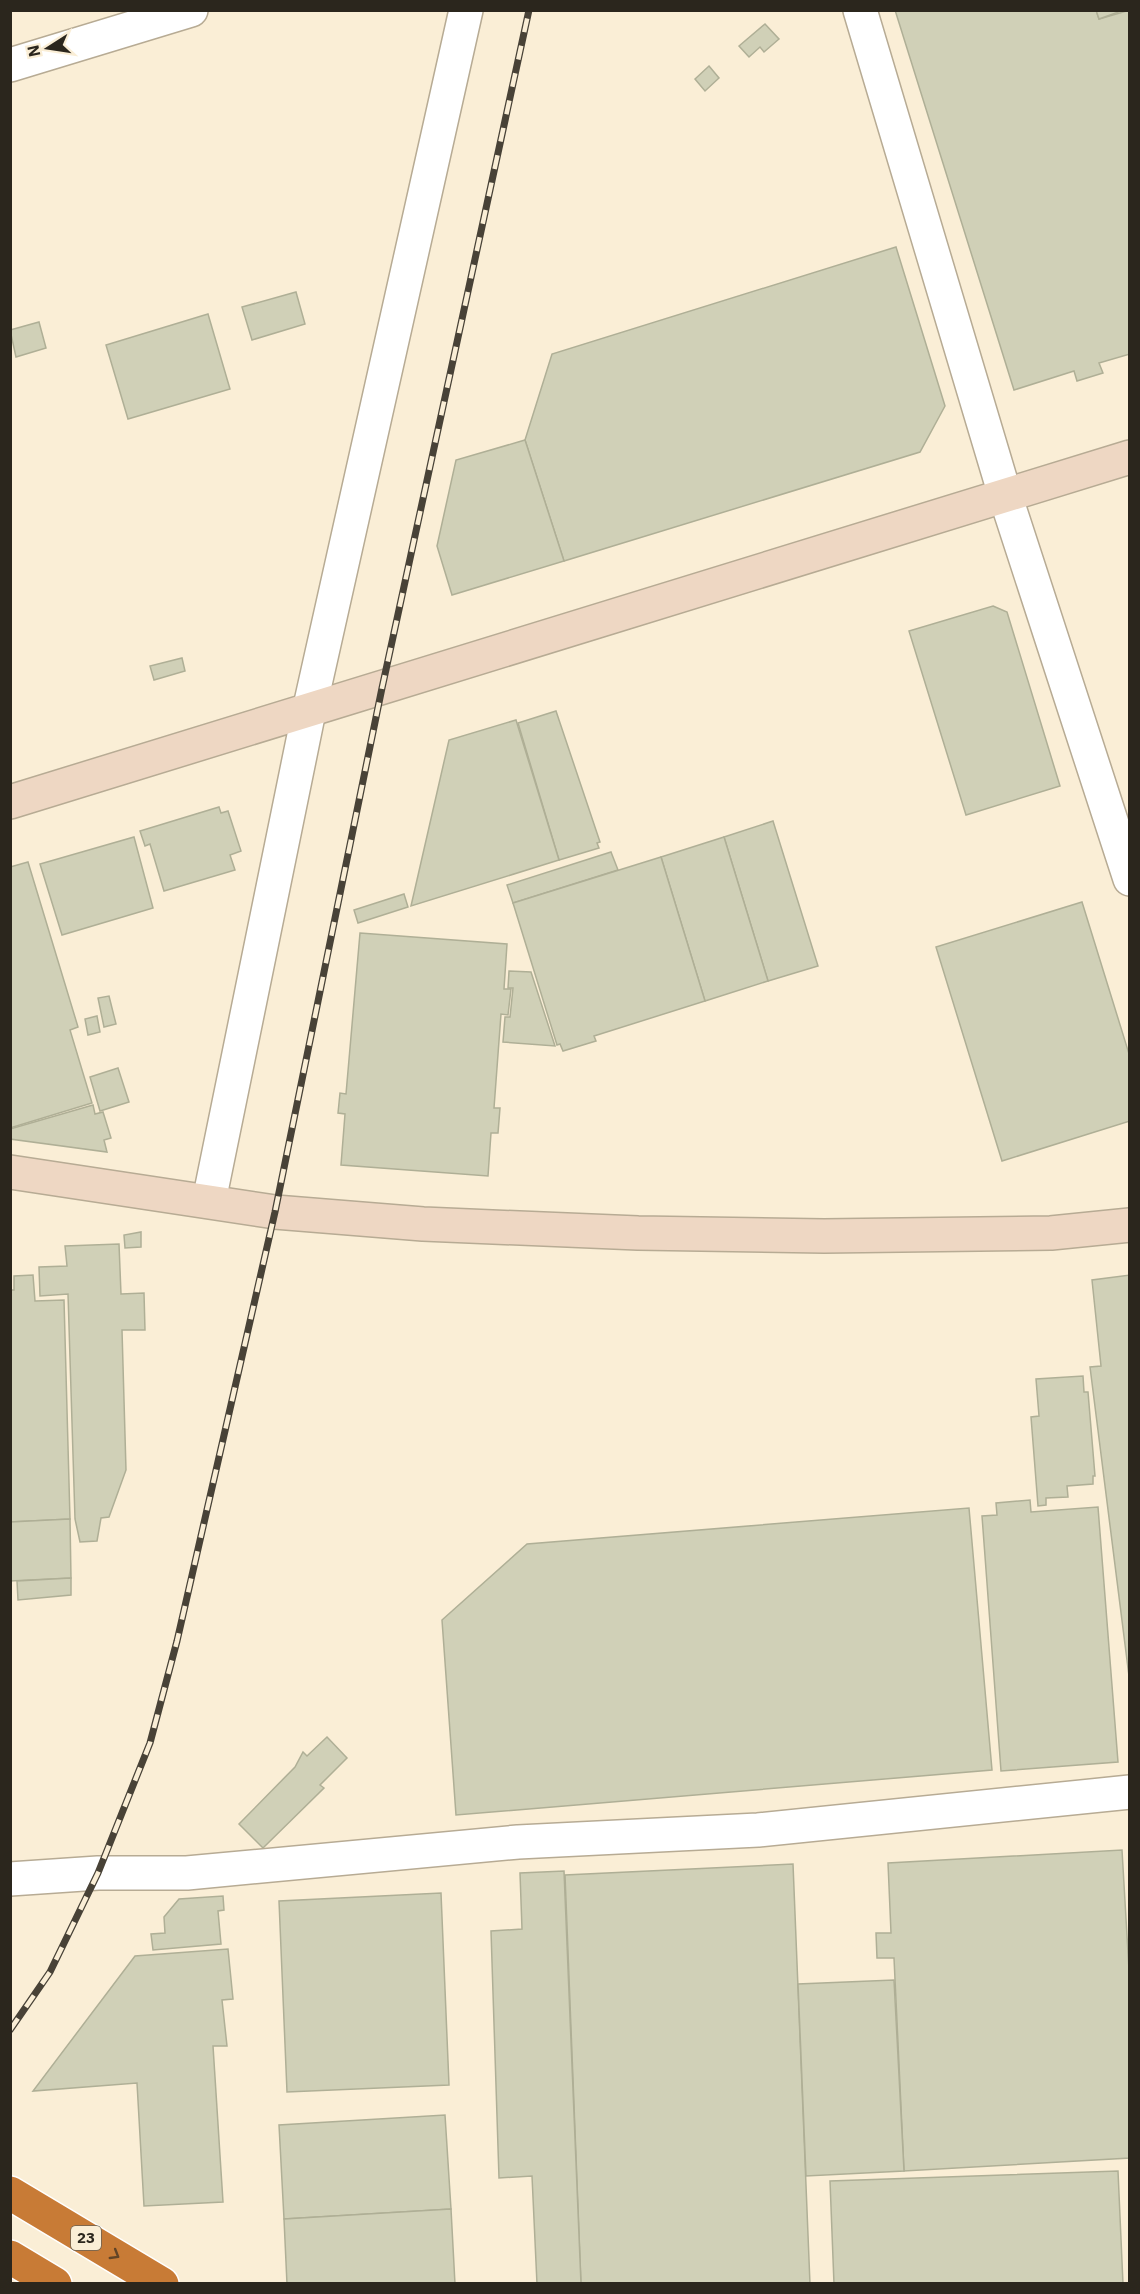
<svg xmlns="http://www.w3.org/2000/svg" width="1140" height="2294" font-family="'IBM Plex Sans',sans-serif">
	<rect width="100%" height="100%" fill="#faeed6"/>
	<!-- building -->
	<g fill="#d0d0b7" stroke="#afaf96" stroke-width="1.5">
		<polygon points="895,10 1096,10 1099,19 1130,10 1130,354 1099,363 1103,373 1077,381 1074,371 1014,390"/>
		<polygon points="1096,10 1124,10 1099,19"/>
		<polygon points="765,24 779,39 764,52 760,47 749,57 739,46"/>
		<polygon points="709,66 719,78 705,91 695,79"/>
		<polygon points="896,247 945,406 920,452 564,561 525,440 552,354"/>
		<polygon points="296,292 305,324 252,340 242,307"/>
		<polygon points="208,314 230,389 128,419 106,345"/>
		<polygon points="39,322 46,348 16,357 10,330"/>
		<polygon points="525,440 564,561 452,595 437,546 456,460"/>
		<polygon points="993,606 1007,612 1060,786 966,815 909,631"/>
		<polygon points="182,658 185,671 154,680 150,666"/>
		<polygon points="556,711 600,842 597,843 599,848 559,860 518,723"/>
		<polygon points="516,720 559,860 411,906 449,740"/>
		<polygon points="219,807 221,813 228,811 241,851 230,855 235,870 164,891 150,844 145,846 140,831"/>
		<polygon points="773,821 818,966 768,981 724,837"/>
		<polygon points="134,837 153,908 62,935 40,864"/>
		<polygon points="724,837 768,981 705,1001 661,857"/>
		<polygon points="611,852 618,870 513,903 507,885"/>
		<polygon points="661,857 705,1001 594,1036 596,1041 563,1051 560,1044 557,1045 513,903"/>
		<polygon points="28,862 78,1027 70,1030 92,1103 10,1128 10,867"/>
		<polygon points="404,894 408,907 358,923 354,910"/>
		<polygon points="1082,902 1130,1057 1130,1121 1002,1161 936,947"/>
		<polygon points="360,933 507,944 504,989 511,989 508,1015 501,1014 494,1108 500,1108 498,1133 491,1133 488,1176 341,1165 345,1114 338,1113 340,1093 346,1094"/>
		<polygon points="509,971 531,972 555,1046 503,1042 505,1017 510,1017 513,988 508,988"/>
		<polygon points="109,996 116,1024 104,1027 98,998"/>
		<polygon points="97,1016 100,1032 88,1035 85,1019"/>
		<polygon points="118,1068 129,1102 100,1111 90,1077"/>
		<polygon points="93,1105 95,1114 103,1112 111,1138 104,1140 107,1152 10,1139 10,1129"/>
		<polygon points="141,1232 141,1247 125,1248 124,1235"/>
		<polygon points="119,1244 121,1294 144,1293 145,1330 122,1330 126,1470 109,1517 101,1518 97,1541 80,1542 75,1519 68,1294 40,1296 39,1267 67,1266 65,1246"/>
		<polygon points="33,1275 35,1301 64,1300 70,1519 10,1522 10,1290 14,1290 14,1276"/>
		<polygon points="1130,1275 1130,1684 1090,1367 1101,1366 1092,1280"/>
		<polygon points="1083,1376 1084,1392 1088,1392 1095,1476 1093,1476 1093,1484 1067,1486 1068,1497 1046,1498 1046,1505 1038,1506 1031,1417 1039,1416 1036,1379"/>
		<polygon points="1030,1500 1031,1512 1098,1507 1118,1762 1001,1771 982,1516 997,1515 996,1503"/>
		<polygon points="969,1508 992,1770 456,1815 442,1620 527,1544"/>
		<polygon points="70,1519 71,1578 10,1581 10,1522"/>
		<polygon points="71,1578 71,1595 18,1600 17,1581"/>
		<polygon points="327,1737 347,1758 320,1785 324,1788 263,1848 239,1824 295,1767 303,1752 307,1756"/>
		<polygon points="1122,1850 1130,1987 1130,2158 904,2171 894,1958 877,1958 876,1933 891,1933 888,1863"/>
		<polygon points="793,1864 810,2284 581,2284 565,1875"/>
		<polygon points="564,1871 581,2284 537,2284 532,2176 499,2178 491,1931 522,1929 520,1873"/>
		<polygon points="441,1893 449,2085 287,2092 279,1901"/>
		<polygon points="223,1896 224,1910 218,1911 221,1944 153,1950 151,1934 165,1933 164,1917 179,1899"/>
		<polygon points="228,1949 233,1999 222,2000 227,2046 213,2046 223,2202 144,2206 137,2083 33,2091 135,1956"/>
		<polygon points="894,1980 904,2171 806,2176 798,1984"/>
		<polygon points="445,2115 451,2209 284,2219 279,2125"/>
		<polygon points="1118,2171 1123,2284 834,2284 830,2181"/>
		<polygon points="451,2209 455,2284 287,2284 284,2219"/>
	</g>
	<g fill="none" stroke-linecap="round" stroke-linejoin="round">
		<defs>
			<g id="street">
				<polyline points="860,10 1005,495 1130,879"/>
				<polyline points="10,65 191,10"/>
				<polyline points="209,1201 309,711 466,10"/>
				<polyline points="10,1879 98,1873 187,1873 518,1842 758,1830 1130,1792"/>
			</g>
			<g id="secondary">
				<polyline points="10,802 1130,457"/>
				<polyline points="10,1172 275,1212 423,1224 638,1233 824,1236 1051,1233 1130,1225"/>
			</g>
			<g id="highway">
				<polyline points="10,2193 162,2284"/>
				<polyline points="10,2257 55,2284"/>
			</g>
		</defs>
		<!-- street casing -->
		<use href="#street" stroke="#b7ab94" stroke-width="36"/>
		<!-- secondary casing -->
		<use href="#secondary" stroke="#b7ab94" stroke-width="36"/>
		<!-- highway casing -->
		<use href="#highway" stroke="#fff" stroke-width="36"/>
		<!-- street -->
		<use href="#street" stroke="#fff" stroke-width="33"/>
		<!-- secondary -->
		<use href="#secondary" stroke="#eed7c3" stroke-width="33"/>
		<!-- highway -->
		<use href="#highway" stroke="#c87b36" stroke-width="33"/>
		<defs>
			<polyline id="rail" points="10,2030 50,1972 98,1873 150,1743 177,1641 275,1212 382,688 529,10"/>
		</defs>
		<!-- rail casing -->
		<use href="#rail" stroke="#484237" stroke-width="7"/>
		<!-- rail -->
		<use href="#rail" stroke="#faeed6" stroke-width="4.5" stroke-dasharray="14" stroke-linecap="butt"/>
	</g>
	<!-- one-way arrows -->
	<defs><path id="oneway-chevron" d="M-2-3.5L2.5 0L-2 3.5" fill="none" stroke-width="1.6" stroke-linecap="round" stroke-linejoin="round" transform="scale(1.5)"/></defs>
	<use stroke="#624426" href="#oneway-chevron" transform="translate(115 2255) rotate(31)"/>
	<g text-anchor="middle" stroke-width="5" stroke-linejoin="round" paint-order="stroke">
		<!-- shield labels -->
		<rect fill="#faeed6" stroke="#696254" stroke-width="1.5" x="71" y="2226" width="30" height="24" rx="4.5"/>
		<g font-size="15" font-weight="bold" fill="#2b261d">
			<text x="86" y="2243">23</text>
		</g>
	</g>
	<!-- border -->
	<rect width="1140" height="2294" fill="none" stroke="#2b261d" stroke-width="24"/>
	<!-- north arrow -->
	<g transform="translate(48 48) rotate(258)" stroke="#faeed6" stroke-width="4.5" paint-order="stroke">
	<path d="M0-4.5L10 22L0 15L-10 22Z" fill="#2b261d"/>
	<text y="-9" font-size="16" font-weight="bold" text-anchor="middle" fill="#2b261d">N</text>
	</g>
</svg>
